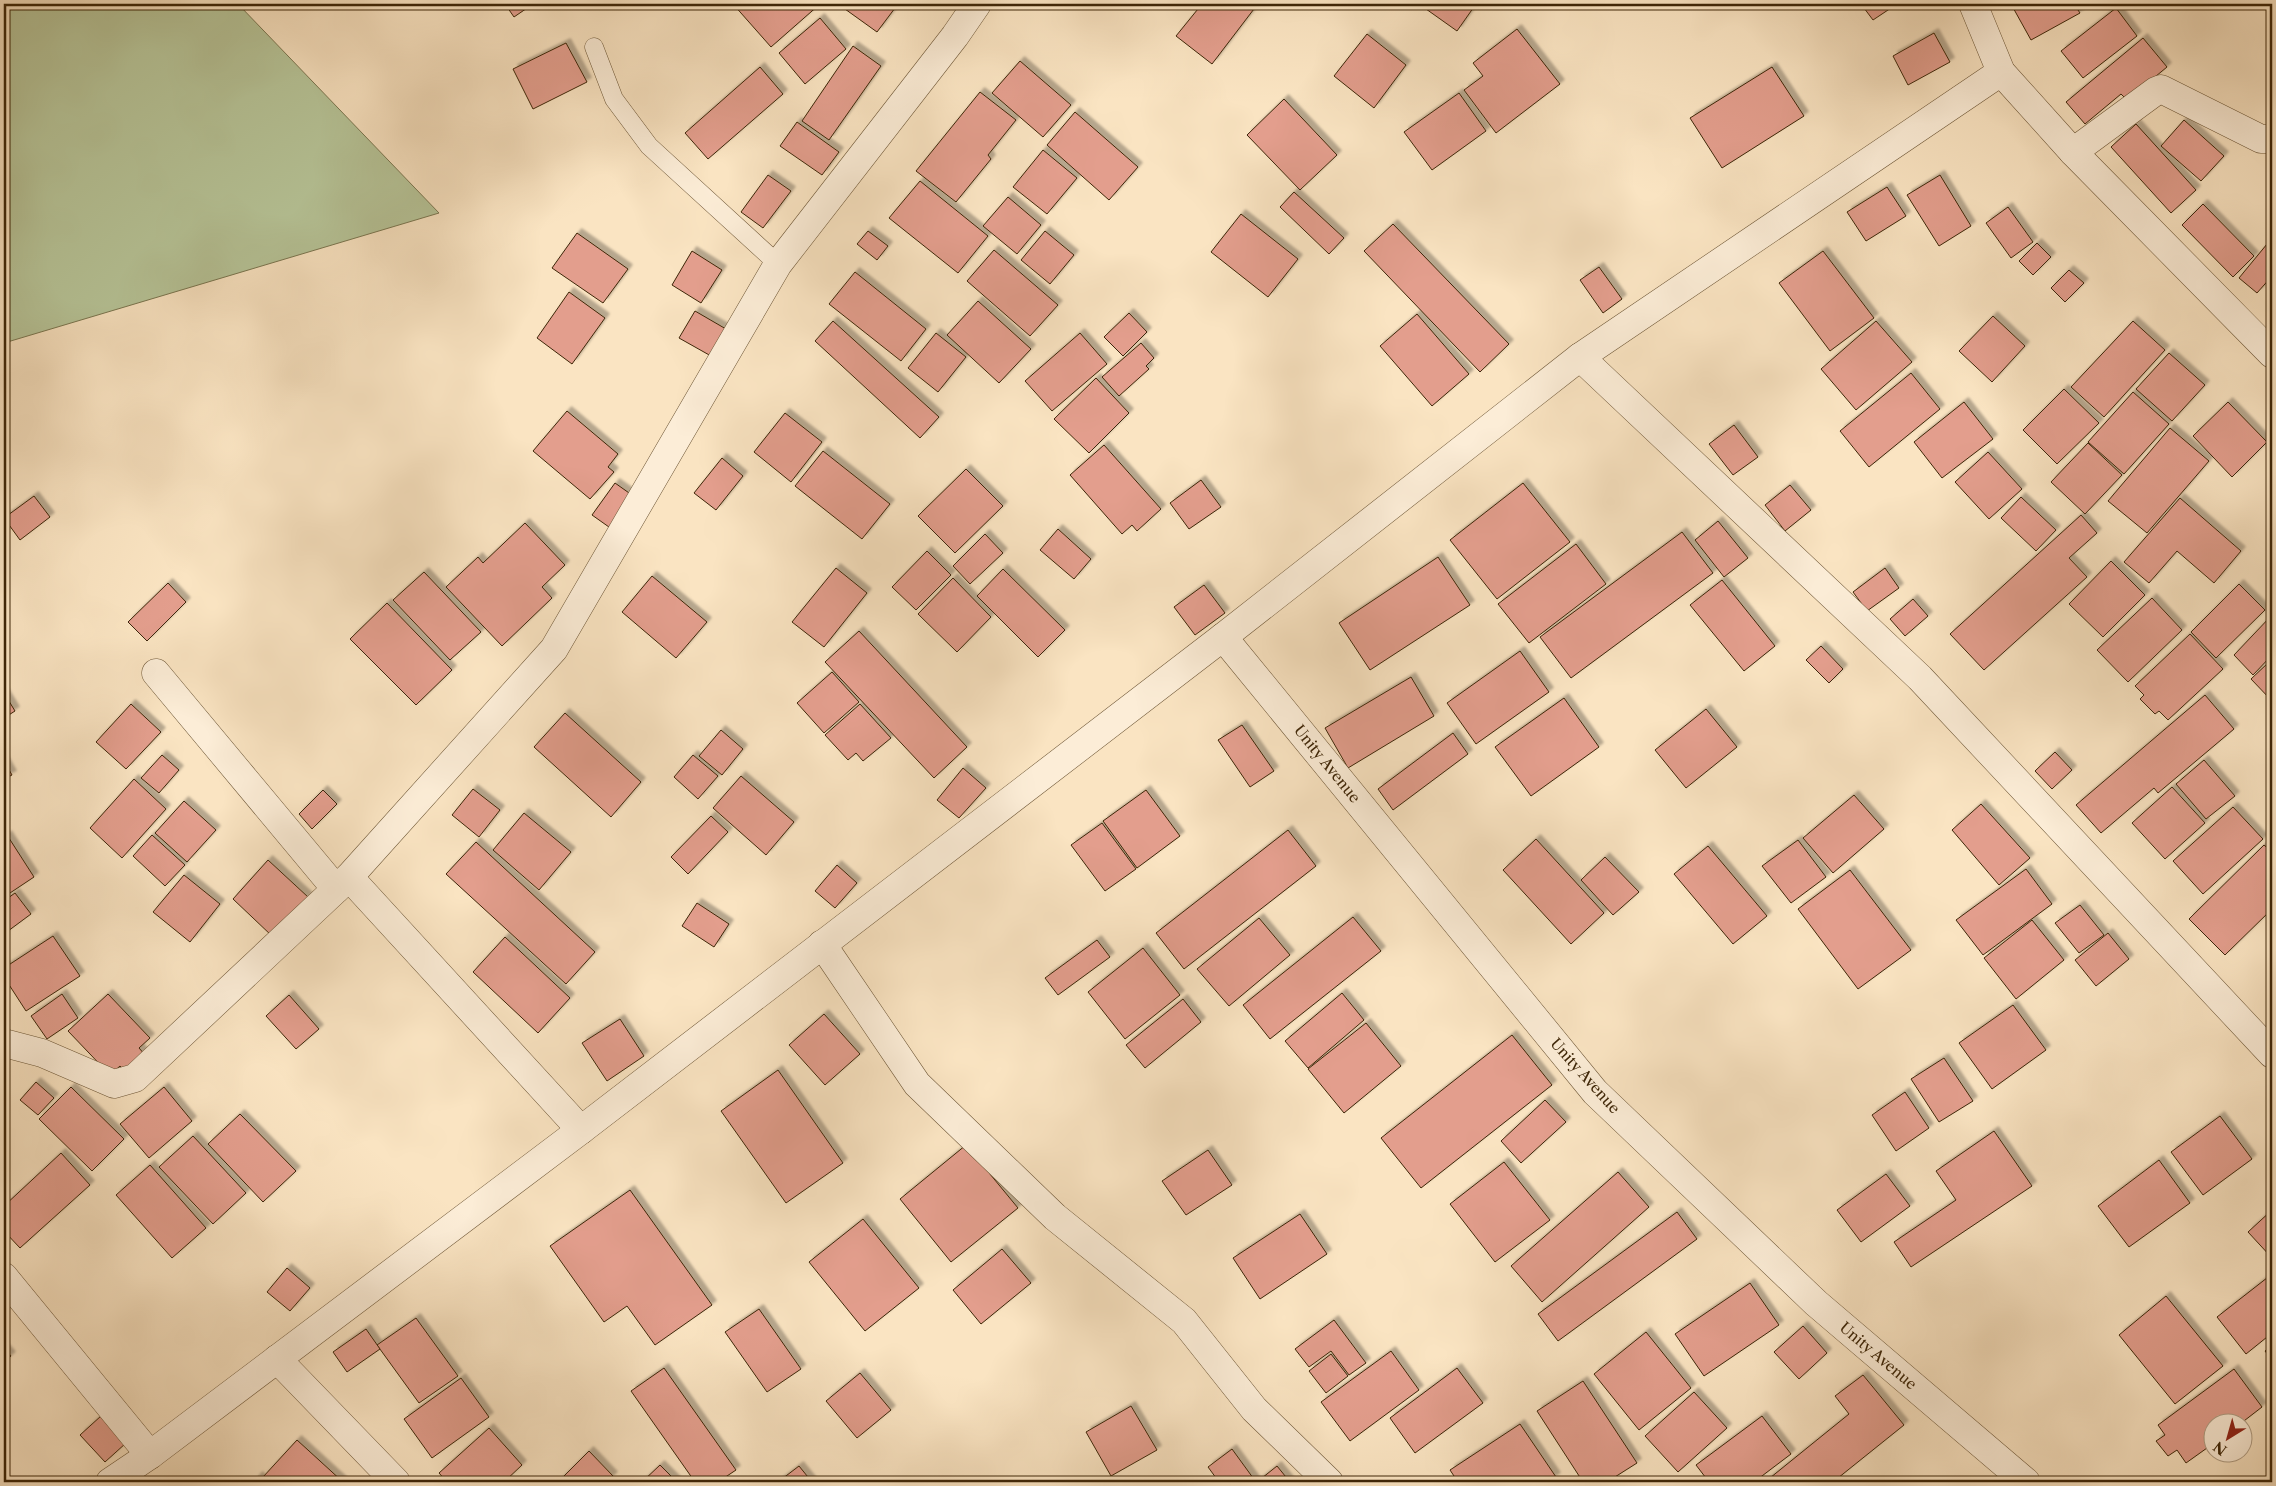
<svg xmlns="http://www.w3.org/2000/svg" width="2276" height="1486" font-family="'Libre Caslon Text',serif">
	<defs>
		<filter id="shadow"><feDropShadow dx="4.5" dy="-4.5" stdDeviation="1" flood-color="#0004"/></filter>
	</defs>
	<rect width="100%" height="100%" fill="#fae4c2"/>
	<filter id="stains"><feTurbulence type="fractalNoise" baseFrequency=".004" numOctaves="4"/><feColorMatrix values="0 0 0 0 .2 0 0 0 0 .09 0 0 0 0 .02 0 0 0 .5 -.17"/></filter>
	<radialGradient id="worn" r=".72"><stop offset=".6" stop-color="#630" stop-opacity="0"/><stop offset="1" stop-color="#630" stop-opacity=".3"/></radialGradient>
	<!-- green -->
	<polygon fill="#b7c599" stroke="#7a7650" points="4,4 238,4 439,213 4,343"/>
	<!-- building -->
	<g fill="#e39e8d" stroke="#3e2608" filter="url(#shadow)">
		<polygon points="505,4 533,4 514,17"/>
		<polygon points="733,4 820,4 771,47"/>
		<polygon points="838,4 898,4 877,32"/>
		<polygon points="1202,4 1257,5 1212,64 1176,36"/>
		<polygon points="1419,4 1476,4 1457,31"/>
		<polygon points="1801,4 1813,4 1805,9"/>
		<polygon points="1861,4 1897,4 1873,20"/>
		<polygon points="2011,4 2074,4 2080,13 2031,40"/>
		<polygon points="2116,8 2137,36 2083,78 2061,51"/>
		<polygon points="820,18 846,49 805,84 779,53"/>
		<polygon points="1517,29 1560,84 1496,133 1464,90 1483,76 1473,63"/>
		<polygon points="1934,33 1950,62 1908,85 1893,56"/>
		<polygon points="1367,34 1406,65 1374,108 1334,76"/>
		<polygon points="2143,38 2167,67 2127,100 2121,94 2085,124 2066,102"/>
		<polygon points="566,43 587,82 533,109 513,69"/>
		<polygon points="853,46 881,66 829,140 802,121"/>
		<polygon points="1020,61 1071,105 1043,137 992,93"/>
		<polygon points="760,67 783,94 708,159 685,133"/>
		<polygon points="1772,67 1804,116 1722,168 1690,118"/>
		<polygon points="980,92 1016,120 988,155 991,159 956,202 916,171"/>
		<polygon points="1459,93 1486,131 1432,170 1404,132"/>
		<polygon points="1284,99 1337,155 1300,190 1247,135"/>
		<polygon points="1075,112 1138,167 1109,200 1047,145"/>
		<polygon points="2184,120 2224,156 2201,181 2161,146"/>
		<polygon points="797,122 839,152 822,175 780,146"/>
		<polygon points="2136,124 2196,190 2171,213 2111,147"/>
		<polygon points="1043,150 1077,178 1047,214 1013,187"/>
		<polygon points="768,175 791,191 763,228 741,212"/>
		<polygon points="1940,175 1971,226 1939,246 1907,195"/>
		<polygon points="920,181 988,236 958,273 889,218"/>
		<polygon points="1887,187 1906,216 1866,241 1847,212"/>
		<polygon points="1294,192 1344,238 1329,254 1280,207"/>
		<polygon points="1008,197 1041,225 1017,254 983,226"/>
		<polygon points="2203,204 2254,256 2233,277 2182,225"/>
		<polygon points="2008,207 2033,242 2011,258 1986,223"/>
		<polygon points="1241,214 1298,259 1268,297 1211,252"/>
		<polygon points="1393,224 1509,344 1480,372 1364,251"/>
		<polygon points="868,231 888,246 877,260 857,244"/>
		<polygon points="1045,231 1074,255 1050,284 1021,260"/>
		<polygon points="577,233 628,269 603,303 552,268"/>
		<polygon points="2272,238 2272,276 2257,293 2239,278"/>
		<polygon points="2037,243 2051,257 2033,275 2019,261"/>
		<polygon points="994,250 1058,305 1030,336 967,281"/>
		<polygon points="692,251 722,270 701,303 672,285"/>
		<polygon points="1823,251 1874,318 1830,351 1779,283"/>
		<polygon points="1599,267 1622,299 1603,313 1580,280"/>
		<polygon points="2069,270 2084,283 2065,302 2051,288"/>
		<polygon points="855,272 926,329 901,361 829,304"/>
		<polygon points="569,292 605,318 572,364 537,338"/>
		<polygon points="978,301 1031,349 999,383 947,335"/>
		<polygon points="695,311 726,329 711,356 679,338"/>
		<polygon points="1129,313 1147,332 1123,356 1104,337"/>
		<polygon points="1417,314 1469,374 1432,406 1380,346"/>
		<polygon points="1993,316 2025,346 1992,382 1959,351"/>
		<polygon points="833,321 939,417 920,438 815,341"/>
		<polygon points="1876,321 1912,362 1856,410 1821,369"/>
		<polygon points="2133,321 2165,350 2104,417 2071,387"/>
		<polygon points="936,333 966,357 938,392 908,368"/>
		<polygon points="1080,333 1107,364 1052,411 1025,381"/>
		<polygon points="1141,343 1154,358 1146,366 1149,369 1119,396 1102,377"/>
		<polygon points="2169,353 2205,385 2172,421 2136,389"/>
		<polygon points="1911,373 1940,409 1869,467 1840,431"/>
		<polygon points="1096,378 1129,413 1089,453 1054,419"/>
		<polygon points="2064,389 2099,423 2057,464 2023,430"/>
		<polygon points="2133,392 2169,424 2124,474 2088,442"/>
		<polygon points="1964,402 1993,439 1942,478 1914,442"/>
		<polygon points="2228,402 2267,442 2232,477 2193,436"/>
		<polygon points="567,411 618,454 608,467 614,472 590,499 533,451"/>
		<polygon points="785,413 822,442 791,482 754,452"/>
		<polygon points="1734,425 1758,457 1733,475 1709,444"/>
		<polygon points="2170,428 2209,461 2147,533 2108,501"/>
		<polygon points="2088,443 2122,475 2085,514 2051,482"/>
		<polygon points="1104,445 1161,509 1137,531 1132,525 1122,534 1070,475"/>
		<polygon points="823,451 890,504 862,539 795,486"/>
		<polygon points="1988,452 2022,489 1989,519 1955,482"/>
		<polygon points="722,458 743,476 716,510 694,493"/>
		<polygon points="966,469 1003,506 955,553 918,516"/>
		<polygon points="1201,480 1221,507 1189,529 1170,503"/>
		<polygon points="615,483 639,500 616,532 592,515"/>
		<polygon points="1523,483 1570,542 1497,599 1450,540"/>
		<polygon points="1790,485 1811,510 1785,531 1765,505"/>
		<polygon points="34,496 50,517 20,540 4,518"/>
		<polygon points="2021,497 2056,530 2036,551 2001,518"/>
		<polygon points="2180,498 2241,551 2214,583 2177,551 2149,583 2124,562"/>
		<polygon points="2081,515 2097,533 2069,558 2087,577 1984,670 1950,634"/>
		<polygon points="1718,521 1748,558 1724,577 1695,540"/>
		<polygon points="525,523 565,565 542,587 552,598 502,646 446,587 478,557 483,563"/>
		<polygon points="1058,529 1091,559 1074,579 1040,550"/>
		<polygon points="1682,532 1713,573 1571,678 1540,637"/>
		<polygon points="985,534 1003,553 970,584 953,566"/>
		<polygon points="1576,544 1606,584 1529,643 1498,604"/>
		<polygon points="927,551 951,575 916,610 892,587"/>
		<polygon points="1438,557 1470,605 1370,670 1339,623"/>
		<polygon points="2111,561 2145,595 2103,637 2069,604"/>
		<polygon points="836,568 867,593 824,647 792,622"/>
		<polygon points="1885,568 1899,588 1867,611 1853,592"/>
		<polygon points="1003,569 1065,630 1038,657 977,596"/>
		<polygon points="424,572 481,632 450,660 393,600"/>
		<polygon points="652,576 707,622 676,658 622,612"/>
		<polygon points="953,578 991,617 957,652 918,614"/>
		<polygon points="1722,580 1775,646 1744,671 1690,605"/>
		<polygon points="168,583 186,602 147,641 128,622"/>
		<polygon points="2239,584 2265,610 2216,658 2191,632"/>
		<polygon points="1204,585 1225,613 1195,635 1174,607"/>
		<polygon points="2152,598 2182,630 2128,682 2097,650"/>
		<polygon points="1913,599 1928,616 1905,636 1890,619"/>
		<polygon points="387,603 452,670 416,705 350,639"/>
		<polygon points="2272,615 2272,655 2253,675 2234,655"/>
		<polygon points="859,631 967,747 934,778 825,662"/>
		<polygon points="2190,634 2223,669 2168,720 2159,711 2155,714 2140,699 2144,695 2135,686"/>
		<polygon points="1821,646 1843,669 1829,683 1806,660"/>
		<polygon points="1520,651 1549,692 1476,744 1447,703"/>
		<polygon points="2268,663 2272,668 2272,701 2251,679"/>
		<polygon points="832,672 859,702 824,733 797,703"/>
		<polygon points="1411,677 1434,716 1348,768 1325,728"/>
		<polygon points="4,693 15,711 4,718"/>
		<polygon points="2205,695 2234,729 2158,793 2154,788 2101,833 2076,805"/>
		<polygon points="1564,698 1599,747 1531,796 1495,747"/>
		<polygon points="131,704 161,732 126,769 96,742"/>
		<polygon points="860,704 891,738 863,761 856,753 848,760 825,735"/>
		<polygon points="1706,709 1737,747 1686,788 1655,750"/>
		<polygon points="565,713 641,782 611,817 534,747"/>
		<polygon points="1242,725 1274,771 1250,787 1218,740"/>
		<polygon points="721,730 743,749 722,775 699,756"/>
		<polygon points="1453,733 1468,754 1393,810 1378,789"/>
		<polygon points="2055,752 2072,770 2052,789 2035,771"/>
		<polygon points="162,755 179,770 159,793 141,778"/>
		<polygon points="693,755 718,776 698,799 674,777"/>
		<polygon points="2204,760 2235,796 2206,819 2176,784"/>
		<polygon points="4,761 12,775 4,779"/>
		<polygon points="963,768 986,788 959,818 937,800"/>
		<polygon points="741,776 794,822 766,855 713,808"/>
		<polygon points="134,779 166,809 122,858 90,828"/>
		<polygon points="2172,787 2205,823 2165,859 2132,823"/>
		<polygon points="473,789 500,810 479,837 452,815"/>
		<polygon points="323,790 337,804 312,829 299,814"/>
		<polygon points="1146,790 1180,836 1137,868 1103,821"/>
		<polygon points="1854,795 1884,829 1833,873 1803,838"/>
		<polygon points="184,801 216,830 187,862 155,833"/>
		<polygon points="1981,804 2030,858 1999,885 1952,830"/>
		<polygon points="2233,807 2263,839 2203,894 2173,861"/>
		<polygon points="524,813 571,852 539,890 493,850"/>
		<polygon points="711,816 728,832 688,874 671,857"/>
		<polygon points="1102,823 1136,869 1105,891 1071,845"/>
		<polygon points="1288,830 1316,866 1184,969 1156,933"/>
		<polygon points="7,835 34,877 4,897 4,838"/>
		<polygon points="152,835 185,865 165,886 133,856"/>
		<polygon points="1536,839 1604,913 1571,944 1503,870"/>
		<polygon points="1798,840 1826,877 1791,903 1762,866"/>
		<polygon points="476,842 595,952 566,984 446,874"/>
		<polygon points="2264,845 2272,852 2272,909 2225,955 2189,919"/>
		<polygon points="1708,846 1767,916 1733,944 1674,874"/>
		<polygon points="1605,857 1639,892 1613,915 1581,880"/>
		<polygon points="268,860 308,897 272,936 233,899"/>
		<polygon points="837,865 857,883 835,908 815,891"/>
		<polygon points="2026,869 2052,904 1983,955 1956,920"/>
		<polygon points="1850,870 1911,950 1858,989 1798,909"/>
		<polygon points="184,875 220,904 190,942 153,912"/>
		<polygon points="15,893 31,914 4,934 4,901"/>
		<polygon points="697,903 729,924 714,947 682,926"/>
		<polygon points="2080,905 2104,935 2079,953 2055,923"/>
		<polygon points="1353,917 1381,951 1270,1039 1243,1005"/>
		<polygon points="1259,918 1290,955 1229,1006 1197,969"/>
		<polygon points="2032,920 2064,960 2016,999 1984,958"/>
		<polygon points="2108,933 2129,959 2096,986 2075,960"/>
		<polygon points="53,936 80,976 26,1011 4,977 4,968"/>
		<polygon points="505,937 570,998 538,1033 473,972"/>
		<polygon points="1097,940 1110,957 1058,995 1045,978"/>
		<polygon points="1143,948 1180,995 1125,1039 1088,992"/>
		<polygon points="1342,993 1364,1020 1308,1068 1285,1041"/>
		<polygon points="62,994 78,1018 47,1039 31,1016"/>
		<polygon points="108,994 150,1038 139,1048 146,1056 127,1074 120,1066 110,1075 68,1031"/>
		<polygon points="289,995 319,1029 296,1049 266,1016"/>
		<polygon points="1183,999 1201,1022 1145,1068 1126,1045"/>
		<polygon points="2013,1005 2046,1050 1992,1089 1959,1043"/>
		<polygon points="824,1014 860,1054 825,1085 789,1045"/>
		<polygon points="620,1019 644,1056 607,1081 582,1043"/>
		<polygon points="1366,1023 1401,1066 1344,1113 1308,1069"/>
		<polygon points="1512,1035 1552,1085 1421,1188 1381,1138"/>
		<polygon points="1944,1058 1973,1101 1939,1122 1911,1079"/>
		<polygon points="778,1070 843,1163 786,1203 721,1111"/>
		<polygon points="36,1082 54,1098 38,1115 20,1100"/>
		<polygon points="71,1087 124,1139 92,1171 39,1119"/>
		<polygon points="164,1087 192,1121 149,1158 120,1124"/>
		<polygon points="1905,1092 1929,1128 1896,1151 1872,1115"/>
		<polygon points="1545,1100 1566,1122 1521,1163 1501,1141"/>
		<polygon points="240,1114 296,1171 263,1202 208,1144"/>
		<polygon points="2220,1116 2252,1159 2203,1195 2171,1152"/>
		<polygon points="1994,1131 2032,1186 1911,1267 1894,1242 1956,1200 1936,1171"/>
		<polygon points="193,1136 246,1193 213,1224 159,1167"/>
		<polygon points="966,1145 1018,1208 951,1262 900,1199"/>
		<polygon points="1208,1150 1232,1185 1186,1215 1162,1181"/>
		<polygon points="61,1153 90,1185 20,1248 4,1231 4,1206"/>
		<polygon points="2159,1160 2190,1203 2129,1247 2098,1206"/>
		<polygon points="1504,1162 1550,1220 1495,1262 1450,1204"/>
		<polygon points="150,1165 206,1228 172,1258 116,1195"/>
		<polygon points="1618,1172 1649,1207 1542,1302 1511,1266"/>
		<polygon points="1886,1174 1910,1206 1861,1242 1837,1210"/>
		<polygon points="630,1190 712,1305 655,1345 627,1306 604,1322 550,1246"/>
		<polygon points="2272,1210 2272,1258 2248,1232"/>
		<polygon points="1677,1212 1697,1239 1558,1341 1538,1314"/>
		<polygon points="1300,1214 1327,1254 1260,1299 1233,1258"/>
		<polygon points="863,1219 919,1288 865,1331 809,1262"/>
		<polygon points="1002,1249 1031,1283 981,1324 953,1290"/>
		<polygon points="287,1268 310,1288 290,1311 267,1292"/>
		<polygon points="2272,1274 2272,1333 2246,1354 2217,1317"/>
		<polygon points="1750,1283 1779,1325 1704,1376 1675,1334"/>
		<polygon points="2166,1296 2223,1366 2175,1404 2119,1335"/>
		<polygon points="759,1309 801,1369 767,1392 725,1332"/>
		<polygon points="416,1318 458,1376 419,1403 377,1345"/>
		<polygon points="1334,1320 1366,1363 1349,1375 1331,1351 1309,1367 1295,1349"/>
		<polygon points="1803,1326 1827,1353 1799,1379 1774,1352"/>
		<polygon points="366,1329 380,1349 347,1372 333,1352"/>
		<polygon points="1646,1332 1691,1388 1639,1430 1594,1374"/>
		<polygon points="2272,1346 2272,1360 2265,1351"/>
		<polygon points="4,1348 11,1356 4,1362"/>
		<polygon points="1391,1351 1419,1390 1350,1441 1321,1402"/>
		<polygon points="1331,1354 1348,1376 1326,1393 1309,1371"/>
		<polygon points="664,1368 736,1470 718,1482 695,1482 631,1391"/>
		<polygon points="1457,1368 1483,1403 1415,1453 1390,1418"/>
		<polygon points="2234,1369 2262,1407 2240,1424 2214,1424 2214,1443 2186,1463 2177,1450 2168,1456 2156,1441 2165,1435 2158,1425"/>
		<polygon points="860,1373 891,1410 857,1438 826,1401"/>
		<polygon points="1863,1375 1904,1425 1833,1482 1765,1482 1849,1414 1835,1396"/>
		<polygon points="461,1378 489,1417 432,1458 404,1419"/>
		<polygon points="1583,1381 1637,1463 1607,1482 1583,1482 1537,1411"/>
		<polygon points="1694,1392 1727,1428 1678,1472 1645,1436"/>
		<polygon points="1131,1406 1157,1450 1111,1476 1086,1432"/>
		<polygon points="101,1416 126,1443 105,1462 80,1435"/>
		<polygon points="1762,1416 1791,1454 1754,1482 1709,1482 1696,1465"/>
		<polygon points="1520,1424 1556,1477 1548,1482 1458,1482 1450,1470"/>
		<polygon points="489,1428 522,1465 504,1482 447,1482 439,1473"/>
		<polygon points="297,1440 343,1482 269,1482 263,1477"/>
		<polygon points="1232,1449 1256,1482 1219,1482 1208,1467"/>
		<polygon points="589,1451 613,1476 607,1482 558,1482"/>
		<polygon points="660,1465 677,1482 642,1482"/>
		<polygon points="799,1466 812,1482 778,1482"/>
		<polygon points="1277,1466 1290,1482 1257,1482"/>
		<polygon points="258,1476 265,1482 253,1482"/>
	</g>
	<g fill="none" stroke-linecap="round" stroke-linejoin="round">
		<defs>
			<polyline id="lane" points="594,47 614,99 649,146 778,264"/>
			<g id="street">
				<polyline points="1973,4 2001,72 2073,152 2272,354"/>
				<polyline points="2073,152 2156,91 2161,89 2261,139 2272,139"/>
				<polyline points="1580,357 1920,678 2272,1054"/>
				<polyline points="1223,637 1595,1092 1816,1303 2026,1482"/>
				<polyline points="156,673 336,889"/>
				<polyline points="349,877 581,1130"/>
				<polyline points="822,944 917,1084 1055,1217 1184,1321 1254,1409 1329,1482"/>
				<polyline points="4,1043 42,1053 114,1084 135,1078 349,877 554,649 778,264 955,36 977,4"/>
				<polyline points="4,1277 150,1455"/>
				<polyline points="277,1359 396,1482"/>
				<polyline points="110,1482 150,1455 581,1130 1223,637 1580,357 2001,72"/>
			</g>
		</defs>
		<!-- lane casing -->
		<use href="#lane" stroke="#6d5636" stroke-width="19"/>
		<!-- street casing -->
		<use href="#street" stroke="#6d5636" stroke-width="29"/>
		<!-- lane -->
		<use href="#lane" stroke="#fcedd7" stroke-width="18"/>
		<!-- street -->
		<use href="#street" stroke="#fcedd7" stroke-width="28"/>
	</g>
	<g text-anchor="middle" stroke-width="4.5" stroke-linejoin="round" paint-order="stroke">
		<!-- street labels -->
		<g font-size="15" fill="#3e2608" stroke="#fcedd7">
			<text transform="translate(1327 764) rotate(51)" y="5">Unity Avenue</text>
			<text transform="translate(1585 1076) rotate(48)" y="5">Unity Avenue</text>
			<text transform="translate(1878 1356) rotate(40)" y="5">Unity Avenue</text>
		</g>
	</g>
	<!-- margin -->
	<rect width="2276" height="1486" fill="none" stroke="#fae4c2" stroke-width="20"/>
	<rect x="5" y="5" width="2266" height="1476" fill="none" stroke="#3e2608" stroke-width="2.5"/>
	<rect x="10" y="10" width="2256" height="1466" fill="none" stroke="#3e2608"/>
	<!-- north arrow -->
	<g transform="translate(2228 1438) rotate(217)"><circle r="24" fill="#fcedd7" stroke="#b09d84"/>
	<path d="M0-4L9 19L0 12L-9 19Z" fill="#8f2418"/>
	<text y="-8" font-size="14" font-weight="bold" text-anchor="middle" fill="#3e2608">N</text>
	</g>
	<rect width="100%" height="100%" filter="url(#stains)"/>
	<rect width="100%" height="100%" fill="url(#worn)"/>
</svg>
